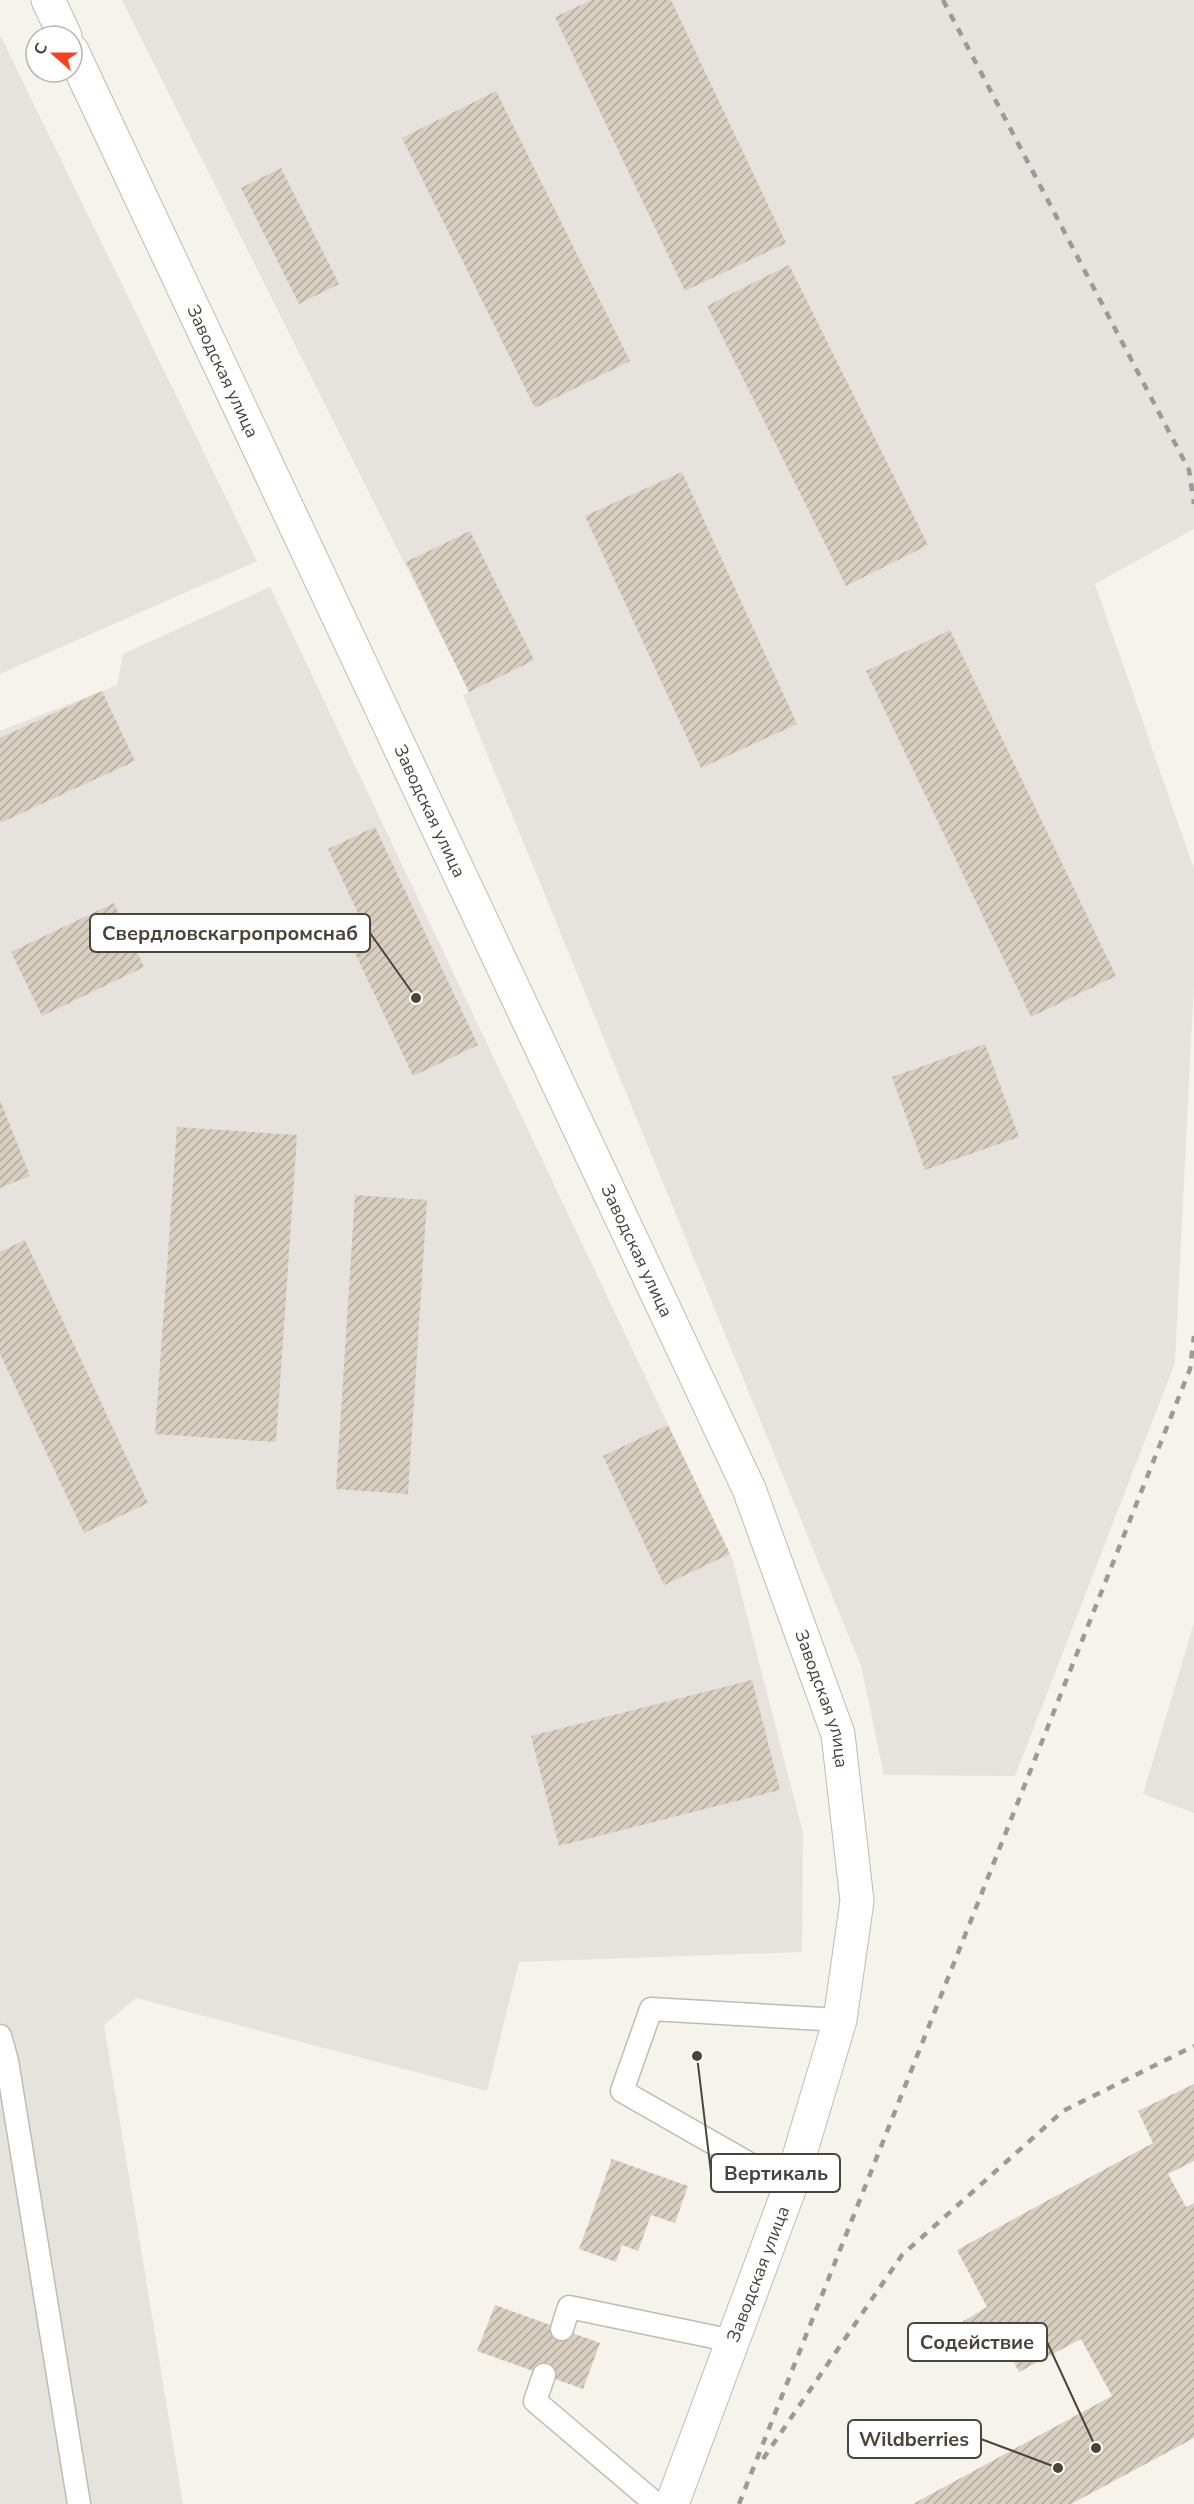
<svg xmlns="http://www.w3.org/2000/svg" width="1194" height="2504" font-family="'Nunito Sans',sans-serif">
	<defs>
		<pattern id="building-hatch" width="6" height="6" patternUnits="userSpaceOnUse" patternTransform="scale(1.5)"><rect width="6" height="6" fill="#d8cfc1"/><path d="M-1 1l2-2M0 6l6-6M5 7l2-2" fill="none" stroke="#b1aa9e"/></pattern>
	</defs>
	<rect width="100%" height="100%" fill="#f6f3ec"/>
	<!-- industrial -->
	<g fill="#e6e2dd">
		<polygon points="122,0 1194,0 1194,529 1095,584 1194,869 1194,982 1175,1363 1015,1776 884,1775 861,1666 463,695 469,692"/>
		<polygon points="0,35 257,561 0,674"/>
		<polygon points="270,587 733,1561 803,1833 802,1952 519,1962 487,2091 136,1998 104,2025 183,2504 0,2504 0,731 117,685 123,654"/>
		<polygon points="1194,1623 1194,1813 1143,1794"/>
	</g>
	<!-- building -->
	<g fill="url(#building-hatch)">
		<polygon points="592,0 671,0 786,243 685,291 555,17"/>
		<polygon points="496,91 630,361 535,408 402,138"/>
		<polygon points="281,168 339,284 299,304 241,188"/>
		<polygon points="789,265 928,545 846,586 707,306"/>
		<polygon points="682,472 797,724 701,768 585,516"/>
		<polygon points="470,531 534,660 469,692 406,562"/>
		<polygon points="950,630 1116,976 1031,1017 866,671"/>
		<polygon points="102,691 135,761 0,823 0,738"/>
		<polygon points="375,827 478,1045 413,1076 354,951 372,943 328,849"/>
		<polygon points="114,903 144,967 42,1016 11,952"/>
		<polygon points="985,1044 1019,1137 925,1170 892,1077"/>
		<polygon points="0,1100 30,1176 0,1188"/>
		<polygon points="177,1127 297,1135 276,1442 155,1434"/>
		<polygon points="355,1195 427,1200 408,1494 336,1489"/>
		<polygon points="25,1240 148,1503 84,1533 0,1354 0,1252"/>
		<polygon points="668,1425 730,1554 664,1585 603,1456"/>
		<polygon points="752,1680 780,1790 559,1846 531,1736"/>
		<polygon points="1194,2084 1194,2161 1168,2174 1186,2207 1194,2203 1194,2438 1071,2504 913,2504 1112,2396 1081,2339 1019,2372 1001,2338 977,2351 962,2322 987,2307 957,2250 1153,2143 1138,2111"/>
		<polygon points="612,2159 688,2186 675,2223 651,2215 638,2251 622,2245 616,2262 579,2249"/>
		<polygon points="495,2305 600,2343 583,2389 477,2351"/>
	</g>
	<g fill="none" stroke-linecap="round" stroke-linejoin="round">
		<defs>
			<g id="service">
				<polyline points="0,2036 7,2061 79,2504"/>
				<polyline points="790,2187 622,2091 651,2009 840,2020"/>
				<polyline points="562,2329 569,2307 733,2341"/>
				<polyline points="544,2375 535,2401 656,2504"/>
			</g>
			<g id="tertiary">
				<polyline points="48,0 65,36"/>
				<path id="s1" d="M 72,51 L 749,1489 L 838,1734 L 857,1901 L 840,2020 L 790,2187 L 672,2504"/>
			</g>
		</defs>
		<!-- service casing -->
		<use href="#service" stroke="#c2bbae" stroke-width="25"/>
		<!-- tertiary casing -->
		<use href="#tertiary" stroke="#c2bbae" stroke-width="35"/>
		<!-- service -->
		<use href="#service" stroke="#fff" stroke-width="22"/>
		<!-- tertiary -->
		<use href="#tertiary" stroke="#fff" stroke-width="33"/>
		<!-- rail -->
		<g stroke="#9a9a9a" stroke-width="4.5" stroke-dasharray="8 8" stroke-linecap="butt">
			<polyline points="943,0 1189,470 1194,504"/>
			<polyline points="763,2459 902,2255 1063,2111 1194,2046"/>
			<polyline points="739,2504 1190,1369 1194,1336"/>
		</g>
	</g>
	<g text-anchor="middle" stroke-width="4.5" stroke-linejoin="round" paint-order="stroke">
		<!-- street labels -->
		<g font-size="18" fill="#4b4439" stroke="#fff">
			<text dy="6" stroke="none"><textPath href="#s1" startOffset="354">Заводская улица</textPath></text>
			<text dy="6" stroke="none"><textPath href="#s1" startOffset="840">Заводская улица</textPath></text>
			<text dy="6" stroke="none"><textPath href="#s1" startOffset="1326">Заводская улица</textPath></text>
			<text dy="6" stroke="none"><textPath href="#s1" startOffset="1812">Заводская улица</textPath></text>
			<text transform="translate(758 2274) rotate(-69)" y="6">Заводская улица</text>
		</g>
	</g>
	<!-- callouts -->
	<path fill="none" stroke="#4b4439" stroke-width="2" d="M416 998L370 933M697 2056L711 2173M1096 2448L1047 2342M1058 2468L981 2439"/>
	<g fill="#4b4439" stroke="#fff" stroke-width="2">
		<circle cx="416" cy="998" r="6"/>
		<circle cx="697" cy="2056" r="6"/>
		<circle cx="1096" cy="2448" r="6"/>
		<circle cx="1058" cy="2468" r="6"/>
	</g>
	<g fill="#fff" stroke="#4b4439" stroke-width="2">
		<rect x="90" y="914" width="280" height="38" rx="6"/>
		<rect x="711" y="2154" width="129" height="38" rx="6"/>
		<rect x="908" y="2323" width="139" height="38" rx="6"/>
		<rect x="848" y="2420" width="133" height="38" rx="6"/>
	</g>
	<g font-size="20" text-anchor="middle" font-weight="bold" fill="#4b4439">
		<text x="230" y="940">Свердловскагропромснаб</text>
		<text x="776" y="2180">Вертикаль</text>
		<text x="977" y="2349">Содействие</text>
		<text x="914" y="2446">Wildberries</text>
	</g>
	<!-- north arrow -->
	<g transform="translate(54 54) rotate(291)"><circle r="28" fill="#ffffff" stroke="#b7b4b0" stroke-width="1.5"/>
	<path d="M0-4.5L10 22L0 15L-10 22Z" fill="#fc3f1d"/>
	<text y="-9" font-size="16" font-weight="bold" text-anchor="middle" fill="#4b4439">С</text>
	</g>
</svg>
